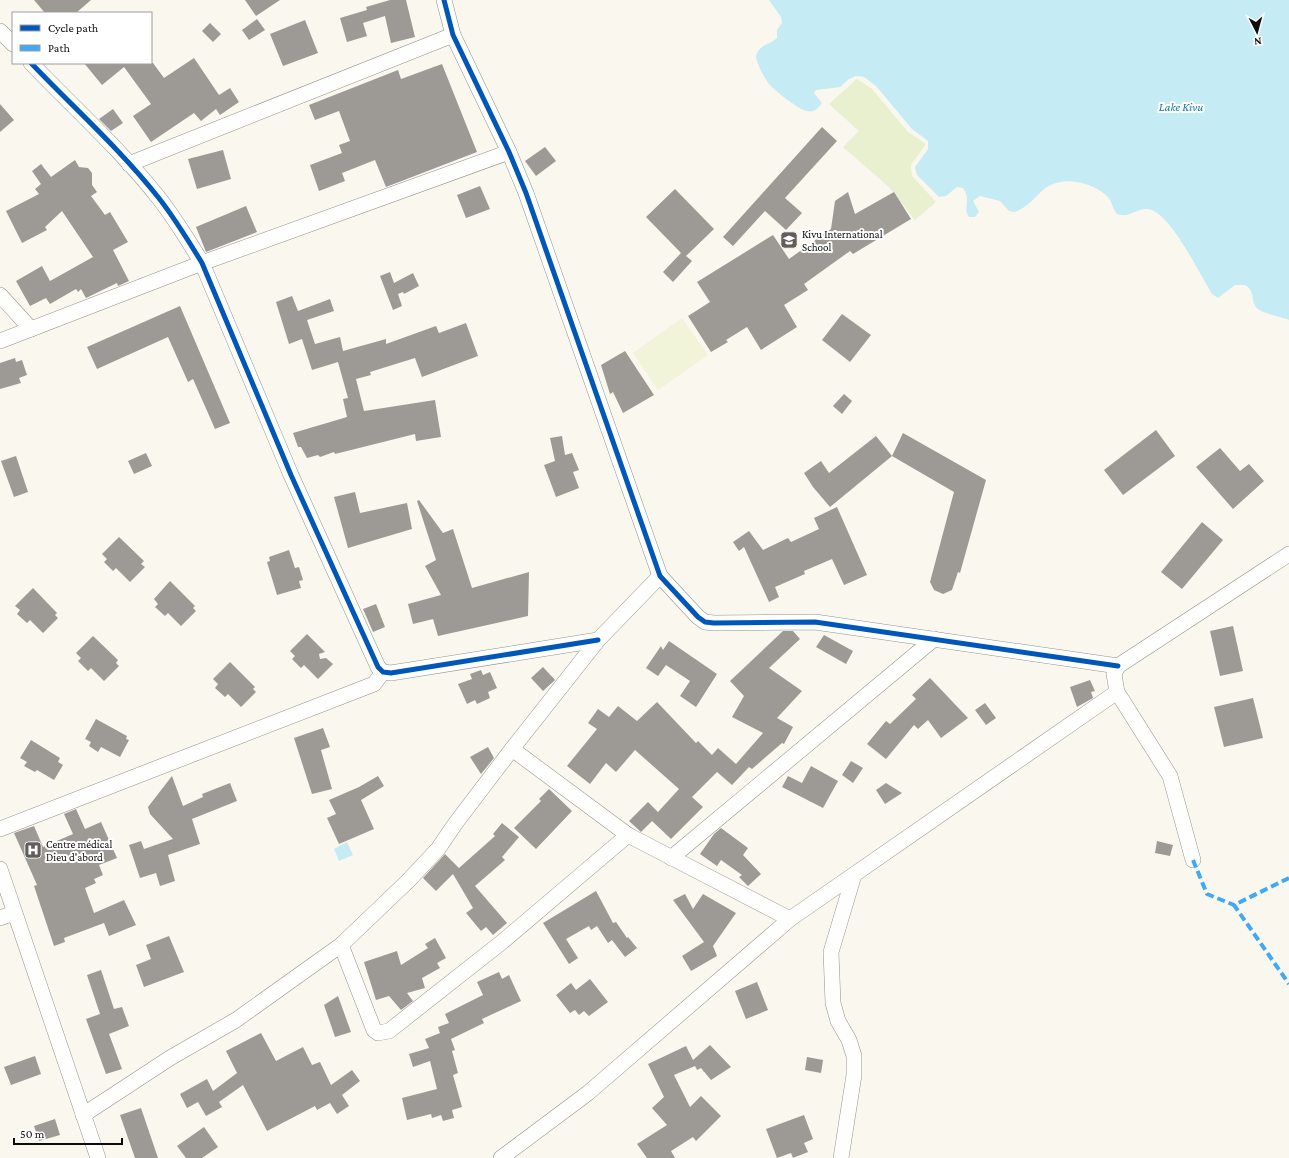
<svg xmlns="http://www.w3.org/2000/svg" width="1289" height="1158" font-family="'Crimson Pro',serif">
	<rect width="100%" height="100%" fill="#faf7ef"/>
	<!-- green -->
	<polygon fill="#e8f0cf" points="857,79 872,89 908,132 926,144 911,165 912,176 936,202 915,220 889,187 843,147 859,131 829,104"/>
	<!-- pitch -->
	<polygon fill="#f1f4d8" points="682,318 708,355 658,390 633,353"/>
	<!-- water -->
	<g fill="#c5ecf5">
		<path d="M 769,0 L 1289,0 L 1289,320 C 1282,317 1264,314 1258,309 C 1250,303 1256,291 1245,285 L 1235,285 L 1218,298 L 1212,294 C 1199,273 1174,220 1152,210 C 1139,205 1130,219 1117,214 C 1112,208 1112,200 1106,195 C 1089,181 1061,175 1043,190 C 1034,198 1026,209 1014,212 L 1009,211 L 1000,201 L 980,196 L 973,201 L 979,212 L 975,217 L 969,217 C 962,208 972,200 963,188 L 957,187 L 946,196 L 939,197 L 917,175 L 915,167 L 928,149 L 928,141 L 912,129 L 876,86 L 864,77 L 856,76 L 849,79 L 840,87 L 816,90 L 814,93 L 822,103 C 819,108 813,113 807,111 C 799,110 774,90 769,84 C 764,77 757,65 756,56 C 759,44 770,45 777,38 L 777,30 L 782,23 L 781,17 Z"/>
		<polygon points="347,842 353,855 339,861 334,849"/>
	</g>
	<!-- building -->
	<g fill="#9d9a95">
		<polygon points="34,0 91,0 76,13 45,13"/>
		<polygon points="245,0 280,0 256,16"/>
		<polygon points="390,0 406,0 415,37 391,43 385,16 363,23 367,36 347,42 340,18 367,10 366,7"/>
		<polygon points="257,19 265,30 249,40 242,30"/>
		<polygon points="305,20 318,53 283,66 270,34"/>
		<polygon points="210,23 221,34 213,42 202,31"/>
		<polygon points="194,58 219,95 230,88 239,102 220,115 216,109 201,121 194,113 151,142 133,116 151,104 124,67 102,85 84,63 153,63 164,78"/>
		<polygon points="442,64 477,152 386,187 375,160 342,173 345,181 319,191 310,165 342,153 339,145 350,141 339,111 315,120 309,105 398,70 401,79"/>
		<polygon points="0,104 14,120 0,132"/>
		<polygon points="113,109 123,123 111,131 99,119"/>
		<polygon points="822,127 837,141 785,198 802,213 786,230 765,211 733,246 723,237"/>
		<polygon points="545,147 556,161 536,176 525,161"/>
		<polygon points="223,150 231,179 197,189 188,159"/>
		<polygon points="75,160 79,167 88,168 92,173 92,185 97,192 91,196 105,215 110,212 128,242 113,250 129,281 118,286 117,283 86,298 81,289 78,292 76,289 50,304 46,298 30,306 16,281 42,266 50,281 93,257 62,211 45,227 47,230 22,243 6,211 39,194 35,189 41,184 32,171 41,164 51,177"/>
		<polygon points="480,186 490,209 466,218 457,195"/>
		<polygon points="675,189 714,229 686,256 692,261 673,282 663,272 681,253 646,217"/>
		<polygon points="848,192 855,214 894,192 911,219 853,254 850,251 804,284 808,290 784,305 797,327 761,350 747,327 726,340 728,342 711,352 688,316 710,302 697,282 773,235 789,259 831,229 835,201"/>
		<polygon points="246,206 257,232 206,252 196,227"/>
		<polygon points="390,272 394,283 413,273 419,286 404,294 403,292 398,294 402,306 393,310 380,276"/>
		<polygon points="292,296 298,311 330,299 334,311 307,320 315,344 340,337 343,351 386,339 386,344 436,326 439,333 466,323 478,356 422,377 415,358 370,372 371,375 356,379 364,411 435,400 441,437 416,441 415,434 335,454 334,452 320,457 318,455 307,458 301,447 298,447 293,433 347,417 343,399 348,398 338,362 312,370 302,339 289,344 276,302"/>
		<polygon points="180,306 230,423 215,429 193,379 188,382 168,337 97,369 87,347"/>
		<polygon points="842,314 871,335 850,362 822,340"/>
		<polygon points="625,351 654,395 623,413 613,392 610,394 601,365"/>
		<polygon points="15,358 16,362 22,360 27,375 19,378 21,383 0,389 0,363"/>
		<polygon points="844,394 852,401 842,414 833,406"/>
		<polygon points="1156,430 1175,456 1123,495 1104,470"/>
		<polygon points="903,433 986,480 960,573 958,572 952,590 943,594 934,590 930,582 954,492 892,456"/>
		<polygon points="562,436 565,455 572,453 579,470 573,472 579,488 556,497 544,465 555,461 550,438"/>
		<polygon points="876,436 892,456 830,507 813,487 804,473 821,461 829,473"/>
		<polygon points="1220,448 1240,471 1249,464 1264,481 1233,509 1196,467"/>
		<polygon points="146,453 152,466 134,474 128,461"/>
		<polygon points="16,456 28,492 14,497 1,461"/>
		<polygon points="355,492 360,513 407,503 412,529 348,548 334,497"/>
		<polygon points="419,500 443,533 453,529 472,588 529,572 528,616 438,636 433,619 413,624 408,604 441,595 425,566 436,560 417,501"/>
		<polygon points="837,507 867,575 844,585 832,559 804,571 805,574 775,587 779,597 769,602 744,547 739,551 733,542 749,531 763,550 788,538 791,542 819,529 814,518"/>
		<polygon points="1202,522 1223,540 1182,589 1161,572"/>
		<polygon points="119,537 144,561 141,564 145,567 130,582 116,568 113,571 104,562 107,559 102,554"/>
		<polygon points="289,550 295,568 299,567 303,580 299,581 301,588 277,595 267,562 270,561 269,557"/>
		<polygon points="170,581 195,606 193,608 196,611 181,626 168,613 165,616 155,607 158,604 154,599"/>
		<polygon points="33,588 57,613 55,615 58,618 43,633 30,620 27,623 17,614 20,610 15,606"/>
		<polygon points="376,604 385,627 373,632 363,609"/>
		<polygon points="1233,626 1243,671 1220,676 1210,631"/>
		<polygon points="783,631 793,631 800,639 769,668 802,691 777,718 793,727 784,744 782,743 752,769 749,767 732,785 717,772 692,797 703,807 671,839 652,821 641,832 629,821 648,802 658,812 679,789 635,750 616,772 606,763 590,784 567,766 597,729 588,723 598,709 609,717 618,706 637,721 657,702 696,743 698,741 712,755 718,748 736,764 763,733 732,717 744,696 730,681"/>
		<polygon points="307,634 325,652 319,654 320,659 326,658 333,664 318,679 304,665 301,668 292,659 295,656 290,651"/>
		<polygon points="824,635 853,651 846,664 816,647"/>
		<polygon points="93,636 118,660 116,663 119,666 104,681 91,668 88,671 78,661 81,658 76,653"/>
		<polygon points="669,641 717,674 696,707 680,696 690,681 666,665 658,676 646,668 661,646 663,650"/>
		<polygon points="230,662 255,687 253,689 256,692 241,707 228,694 225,697 215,688 218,684 213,679"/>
		<polygon points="543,667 555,680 543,691 531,678"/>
		<polygon points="481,670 483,675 490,672 497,688 488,692 490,698 477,704 475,700 467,704 458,684 472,679 470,674"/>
		<polygon points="930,678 968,718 941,738 928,720 918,729 914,725 886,759 867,744 886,721 890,724 916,699 912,695"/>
		<polygon points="1090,680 1095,691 1091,692 1093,698 1077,707 1070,687"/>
		<polygon points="1253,698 1263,738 1224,747 1214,707"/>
		<polygon points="985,703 996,718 986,725 975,710"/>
		<polygon points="96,719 127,736 126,739 129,740 120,757 101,747 98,752 89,746 91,742 85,739"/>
		<polygon points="323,728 330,747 321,750 332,789 312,794 294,738"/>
		<polygon points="31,740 60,758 58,762 63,765 54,780 37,770 35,772 24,766 27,762 20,758"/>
		<polygon points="488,747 494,758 481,774 470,757"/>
		<polygon points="851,761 863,768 853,783 842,775"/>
		<polygon points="811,766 838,781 823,808 782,787 788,776 802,783"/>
		<polygon points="172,776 183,806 203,797 202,794 230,783 237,801 192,819 200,844 168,855 175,881 160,886 156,873 140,878 129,845 141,841 144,849 173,839 150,814 148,807"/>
		<polygon points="378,776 384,786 361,800 374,829 339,844 327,818 336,814 329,800 359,787"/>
		<polygon points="886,783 902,793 885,804 876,790"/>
		<polygon points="549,789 572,811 536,849 514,828 541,801 539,799"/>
		<polygon points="76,809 85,829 101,822 117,858 99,865 103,875 94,879 96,883 85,888 94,913 124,900 136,925 109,936 104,923 64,938 65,942 54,946 34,886 37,885 14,833 34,826 43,847 73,834 64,814"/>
		<polygon points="502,823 519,837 502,857 505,860 475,886 507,923 493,935 486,927 481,931 466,913 473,908 453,874 436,891 423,878 445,854 459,868 495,836 493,834"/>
		<polygon points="721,828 748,848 743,855 761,874 748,886 739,877 742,875 721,860 717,866 700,854 714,834"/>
		<polygon points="1157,841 1173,845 1170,856 1155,853"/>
		<polygon points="596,891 613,923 616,922 627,938 628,937 637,948 625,957 612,940 608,943 597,926 591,930 589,926 566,939 578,958 569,964 543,923"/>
		<polygon points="685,894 693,909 703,894 736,913 713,946 717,956 691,971 682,956 704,942 673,900"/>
		<polygon points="169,936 184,972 144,987 136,965 151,959 146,945"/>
		<polygon points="435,938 446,958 437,963 440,968 422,978 425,988 407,993 413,1001 401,1010 389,996 376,1000 364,962 397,951 401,965 428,948 425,944"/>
		<polygon points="101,970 114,1009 122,1007 129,1026 109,1034 122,1069 106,1074 86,1019 100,1014 87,975"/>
		<polygon points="499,972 502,979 509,975 521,1001 482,1019 484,1023 451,1039 455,1050 452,1051 458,1073 453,1075 462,1107 452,1110 454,1118 443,1121 441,1115 432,1118 431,1114 407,1120 402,1098 437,1089 430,1061 413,1067 409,1054 429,1048 425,1039 440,1033 438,1027 449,1023 445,1014 483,995 477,982"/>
		<polygon points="590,979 608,1002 589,1016 584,1011 579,1015 575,1010 570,1013 556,995 571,983 576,990"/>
		<polygon points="757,982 768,1010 746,1019 735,991"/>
		<polygon points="338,996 351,1032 335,1037 324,1005"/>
		<polygon points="261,1033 276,1061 303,1047 312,1065 320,1062 331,1085 352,1070 360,1081 342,1095 349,1106 337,1114 330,1103 317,1110 315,1106 267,1131 243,1085 219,1102 222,1107 206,1116 198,1102 187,1108 180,1094 207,1079 213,1091 237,1073 226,1051"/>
		<polygon points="710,1045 731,1067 711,1080 701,1068 697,1070 695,1066 674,1075 690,1107 701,1096 721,1116 696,1141 693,1137 671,1151 675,1158 647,1158 637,1144 667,1125 652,1108 664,1097 648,1064 686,1046 693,1060"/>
		<polygon points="35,1056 41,1074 11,1085 4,1067"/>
		<polygon points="807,1057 823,1060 821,1073 805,1070"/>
		<polygon points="141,1108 158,1158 135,1158 120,1115"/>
		<polygon points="804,1115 813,1139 804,1143 808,1152 793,1158 791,1153 777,1158 766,1129"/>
		<polygon points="55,1119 60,1135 39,1141 34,1126"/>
		<polygon points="204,1127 218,1147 202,1158 186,1158 177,1146"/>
	</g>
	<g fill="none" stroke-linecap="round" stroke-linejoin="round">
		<defs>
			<g id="minor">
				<polyline points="444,0 453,35 509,152 526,193 660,576 698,617 705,622 714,623 815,622 1118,666"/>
				<polyline points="0,31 13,44"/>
				<path d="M 31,63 C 73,107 120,149 158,197 C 174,217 188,240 202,263 L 291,475 L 378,667 L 383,672 L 391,673 L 598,640"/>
				<polyline points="129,164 453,35"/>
				<polyline points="0,295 31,329"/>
				<polyline points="0,341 202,263 509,152"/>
				<polyline points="512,749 628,835 790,919"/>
				<polyline points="0,829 374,684 383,672"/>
				<polyline points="671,858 934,639"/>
				<polyline points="1193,860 1170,776 1117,692 1114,674 1118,666 1289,554"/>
				<polyline points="0,869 98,1158"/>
				<polyline points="0,918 14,913"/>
				<polyline points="341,945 374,1030 378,1033 389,1031 502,942 628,835"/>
				<polyline points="83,1115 170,1058 236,1020 341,945 408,881 438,849 455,824 512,749 598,640 660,576"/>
				<polyline points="501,1158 588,1093 790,919 1117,692"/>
				<polyline points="841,1158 854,1075 854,1056 849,1040 838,1021 833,1003 831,952 854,875"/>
			</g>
		</defs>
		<!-- minor casing -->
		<use href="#minor" stroke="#93928e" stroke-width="16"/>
		<!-- minor -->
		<use href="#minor" stroke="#fefefd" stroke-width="15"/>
		<!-- quiet -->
		<g stroke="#3fa9f5" stroke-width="4" stroke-dasharray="8 4" stroke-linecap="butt">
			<polyline points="1193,860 1207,894 1234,905"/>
			<polyline points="1289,878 1234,905 1289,984"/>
		</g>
		<defs>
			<g id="cycleway">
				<polyline points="444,0 453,35 509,152 526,193 660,576 698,617 705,622 714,623 815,622 1118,666"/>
				<path d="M 31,63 C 73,107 120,149 158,197 C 174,217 188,240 202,263 L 291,475 L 378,667 L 383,672 L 391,673 L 598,640"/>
			</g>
		</defs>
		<!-- cycleway casing -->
		<use href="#cycleway" stroke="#fff" stroke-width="8"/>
		<!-- cycleway -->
		<use href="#cycleway" stroke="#0057b8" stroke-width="5"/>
	</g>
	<!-- icons -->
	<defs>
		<symbol id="school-square" viewBox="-11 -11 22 22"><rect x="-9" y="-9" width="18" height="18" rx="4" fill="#5f5e5b" stroke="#fff"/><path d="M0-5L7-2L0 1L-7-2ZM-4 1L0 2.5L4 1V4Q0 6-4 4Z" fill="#fff"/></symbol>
		<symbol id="hospital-square" viewBox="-11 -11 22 22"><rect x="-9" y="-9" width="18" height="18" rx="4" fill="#5f5e5b" stroke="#fff"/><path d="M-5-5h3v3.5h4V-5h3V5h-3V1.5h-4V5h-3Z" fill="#fff"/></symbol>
	</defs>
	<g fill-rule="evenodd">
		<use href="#school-square" x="779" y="230" width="20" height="20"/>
		<use href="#hospital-square" x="23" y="840" width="20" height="20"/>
	</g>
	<g text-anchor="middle" stroke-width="4" stroke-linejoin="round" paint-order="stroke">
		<!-- poi labels -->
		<g font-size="11" fill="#0c0c0c" stroke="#fff" text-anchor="start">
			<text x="802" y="238">Kivu International<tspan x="802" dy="13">School</tspan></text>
			<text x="46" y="848">Centre médical<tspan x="46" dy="13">Dieu d'abord</tspan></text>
		</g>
		<!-- water labels -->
		<g font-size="12" font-style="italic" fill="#137a9f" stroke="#fff">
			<text x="1181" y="111">Lake Kivu</text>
		</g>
	</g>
	<!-- legend -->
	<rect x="12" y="12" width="140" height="52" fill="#ffffff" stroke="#9e9e9e"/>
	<rect x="20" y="25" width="20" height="6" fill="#0057b8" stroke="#9e9e9e"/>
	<text x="48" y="32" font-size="12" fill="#0c0c0c">Cycle path</text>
	<rect x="20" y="45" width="20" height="6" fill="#3fa9f5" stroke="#9e9e9e"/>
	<text x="48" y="52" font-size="12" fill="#0c0c0c">Path</text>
	<!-- north arrow -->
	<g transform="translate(1257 32) rotate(174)" stroke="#ffffff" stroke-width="3" paint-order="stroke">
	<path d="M0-3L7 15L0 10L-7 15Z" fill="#0c0c0c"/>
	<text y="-6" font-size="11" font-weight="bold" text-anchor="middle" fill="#0c0c0c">N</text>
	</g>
	<!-- scale -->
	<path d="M14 1138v6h108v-6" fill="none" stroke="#0c0c0c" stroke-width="2"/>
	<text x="20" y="1138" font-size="12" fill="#0c0c0c" stroke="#ffffff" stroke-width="3" paint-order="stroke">50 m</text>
</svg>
